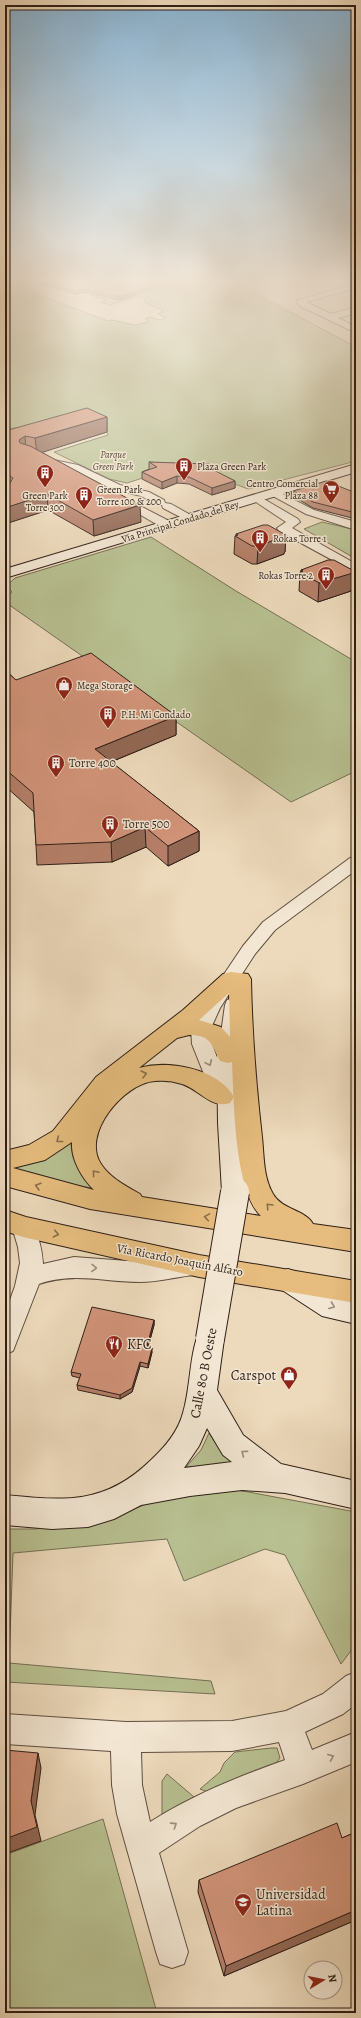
<svg xmlns="http://www.w3.org/2000/svg" width="361" height="2018" font-family="Alegreya,serif">
	<rect width="100%" height="100%" fill="#eddabc"/>
	<filter id="stains"><feTurbulence type="fractalNoise" baseFrequency=".005" numOctaves="4"/><feColorMatrix values="0 0 0 0 .2 0 0 0 0 .09 0 0 0 0 .02 0 0 0 .5 -.17"/></filter>
	<radialGradient id="worn" r=".72"><stop offset=".6" stop-color="#630" stop-opacity="0"/><stop offset="1" stop-color="#630" stop-opacity=".3"/></radialGradient>
	<!-- green -->
	<g fill="#b8c091" stroke="#747054">
		<polygon points="136,278 226,278 356,347 356,461 248,489 201,471 168,470 127,483 109,479 54,452 108,435 107,432 83,421 5,429 5,283 15,284 33,293 108,321 112,320 135,325 149,322 145,319 150,317 160,320 166,318 158,314 164,311 144,302 145,299 138,296 110,305 101,302 106,300 91,295"/>
		<polygon points="322,522 356,530 356,559 304,529"/>
		<polygon points="151,537 236,591 356,662 356,771 291,802 5,602 5,598 12,592 6,586 15,578"/>
		<path d="M 71,1134 C 70,1162 77,1170 97,1189 L 64,1183 L 5,1167 Z"/>
		<polygon points="209,1433 222,1453 243,1467 186,1467 201,1450"/>
		<polygon points="232,1489 356,1512 356,1644 341,1664 285,1555 265,1549 184,1581 167,1539 13,1553 9,1663 211,1681 215,1694 5,1682 5,1529 35,1529 105,1521 163,1497"/>
		<polygon points="271,1748 277,1748 280,1758 273,1767 208,1792 200,1789 220,1772 224,1763 235,1752"/>
		<polygon points="167,1774 194,1797 172,1814 162,1829 162,1781"/>
		<polygon points="103,1819 157,2013 5,2013 5,1855"/>
	</g>
	<g fill="none" stroke-linecap="round" stroke-linejoin="round">
		<defs>
			<g id="street">
				<polygon points="356,283 356,288 306,302 331,314 356,307 356,313 338,318 356,327 356,333 300,306 296,301"/>
				<polygon points="44,458 78,465 120,485 149,492 164,500 165,503 171,504 196,518 194,520 186,520 163,508 162,505 156,504 141,496 112,489 71,470 40,463 39,461"/>
				<polygon points="275,490 314,510 356,522 356,530 306,514 271,495 269,493 271,491"/>
				<polygon points="119,495 171,522 173,525 167,529 163,528 115,500 113,498 115,496"/>
				<polygon points="257,495 298,519 300,522 292,528 356,564 356,573 279,531 277,528 286,522 253,500 251,498 253,496"/>
				<polygon points="356,857 356,870 275,930 255,954 220,1008 211,1028 212,1044 232,1097 229,1102 222,1105 215,1102 192,1044 191,1028 202,1007 243,946 263,922 350,858"/>
				<polygon points="234,998 241,1000 243,1005 238,1055 235,1060 228,1062 221,1060 218,1055 225,1005 227,1000"/>
				<path d="M 23,1218 L 31,1221 C 38,1234 42,1248 43,1264 L 74,1257 L 141,1262 L 193,1257 L 201,1259 L 204,1266 L 201,1273 L 193,1275 C 176,1277 158,1282 140,1282 C 104,1282 74,1272 39,1284 L 13,1351 L 5,1354 L 5,1314 L 15,1286 L 20,1263 L 18,1247 L 12,1227 L 15,1221 Z"/>
				<path d="M 356,1672 L 356,1704 L 343,1714 L 305,1732 L 312,1750 L 356,1732 L 356,1762 L 303,1784 L 236,1808 L 200,1826 L 159,1853 L 188,1952 L 184,1964 L 172,1968 L 160,1964 L 156,1952 L 117,1814 L 112,1785 L 111,1751 L 5,1744 L 5,1714 L 126,1722 L 232,1721 L 286,1711 L 323,1694 L 346,1676 ZM 279,1742 L 285,1760 C 237,1777 193,1795 150,1822 L 142,1785 L 141,1752 L 232,1751 Z"/>
			</g>
			<g id="secondary">
				<polygon points="356,464 356,472 5,578 5,569"/>
				<path d="M 228,1047 L 236,1049 L 239,1055 C 240,1078 240,1100 242,1123 C 243,1144 253,1181 244,1199 L 235,1202 L 226,1199 L 222,1192 L 218,1123 L 217,1055 L 220,1049 Z"/>
				<polygon points="288,1269 297,1272 338,1297 356,1300 356,1324 322,1316 279,1288 275,1280 279,1272"/>
				<path d="M 210,1327 L 220,1330 L 224,1339 L 217,1390 L 243,1435 L 281,1464 L 356,1481 L 356,1509 L 285,1493 L 242,1490 L 190,1496 L 141,1505 L 114,1519 L 88,1527 L 52,1529 L 5,1525 L 5,1495 C 65,1501 105,1505 151,1460 C 165,1447 178,1432 183,1413 C 191,1387 189,1354 200,1330 ZM 207,1428 L 223,1455 L 232,1462 L 184,1468 L 199,1446 Z"/>
			</g>
			<g id="primary">
				<path d="M 231,972 L 248,974 L 251,979 C 252,1032 256,1084 262,1137 C 264,1155 263,1177 273,1194 C 282,1210 306,1210 313,1224 L 356,1230 L 356,1252 L 90,1209 L 5,1186 L 5,1151 L 29,1145 L 53,1131 L 96,1077 L 183,1010 L 223,974 ZM 229,993 L 230,1037 L 221,1027 L 199,1020 ZM 189,1035 C 211,1035 211,1044 220,1061 L 228,1063 L 232,1062 C 234,1099 234,1191 261,1216 L 142,1197 L 140,1194 C 126,1186 110,1178 101,1164 C 81,1134 124,1083 155,1081 C 164,1080 173,1081 182,1084 C 200,1090 211,1109 230,1103 L 234,1097 C 218,1068 168,1060 139,1068 L 177,1038 ZM 72,1142 C 71,1160 82,1178 94,1190 L 13,1168 L 45,1160 Z"/>
				<polygon points="5,1210 26,1217 199,1255 356,1281 356,1303 199,1277 23,1237 5,1231"/>
			</g>
		</defs>
		<!-- street casing -->
		<use href="#street" stroke="#5e4e40" stroke-width="2"/>
		<!-- secondary casing -->
		<use href="#secondary" stroke="#2f1f17" stroke-width="2"/>
		<!-- primary casing -->
		<use href="#primary" stroke="#2f1f17" stroke-width="2"/>
		<!-- street -->
		<use href="#street" fill="#f3e7d3" fill-rule="evenodd"/>
		<!-- secondary -->
		<use href="#secondary" fill="#f3e7d3" fill-rule="evenodd"/>
		<!-- primary -->
		<use href="#primary" fill="#e6bd7e" fill-rule="evenodd"/>
		<defs>
			<polyline id="secondary-bridge" points="210,1339 235,1192"/>
		</defs>
		<!-- secondary-bridge casing -->
		<use href="#secondary-bridge" stroke="#2f1f17" stroke-width="30" stroke-linecap="butt"/>
		<!-- secondary-bridge -->
		<use href="#secondary-bridge" stroke="#f3e7d3" stroke-width="28"/>
	</g>
	<!-- wall -->
	<g fill="#b57f69" stroke="#2f1f17">
		<polygon points="20,278 141,278 154,285 154,288 120,300 85,292 76,294"/>
		<polygon points="107,417 107,432 42,452 141,522 94,536 48,510 5,524 5,431"/>
		<polygon points="149,462 208,468 235,481 235,488 212,495 189,484 177,483 162,489 142,479 142,472 149,469"/>
		<polygon points="356,489 356,519 313,508 293,496 293,491 351,491"/>
		<polygon points="236,534 286,535 285,552 284,553 284,554 257,564 252,564 234,554 235,536 236,536"/>
		<polygon points="301,570 354,571 352,589 351,589 351,591 318,602 299,591 300,572 301,572"/>
		<polygon points="5,670 16,680 176,716 176,735 111,762 199,831 199,851 168,866 146,847 112,862 37,865 36,845 34,812 5,786"/>
		<polygon points="154,1320 154,1325 148,1347 152,1352 148,1368 140,1366 132,1392 120,1399 78,1390 77,1385 80,1378 72,1376 71,1372"/>
		<polygon points="356,1832 356,1920 224,1976 198,1892 199,1880 342,1838"/>
	</g>
	<!-- shaded-wall -->
	<g fill="#936855" stroke="#2f1f17">
		<polygon points="154,285 154,288 120,300 120,297"/>
		<polygon points="85,289 85,292 76,294 76,291"/>
		<polygon points="107,417 107,432 37,454 35,438"/>
		<polygon points="25,436 26,452 21,456 19,440"/>
		<polygon points="177,476 177,483 162,489 162,482"/>
		<polygon points="235,481 235,488 212,495 212,488"/>
		<polygon points="47,494 48,510 5,524 5,508"/>
		<polygon points="140,505 141,522 94,536 93,520"/>
		<polygon points="286,535 285,552 284,553 284,554 257,564 258,546"/>
		<polygon points="354,571 352,589 351,589 351,591 318,602 319,583"/>
		<polygon points="176,716 176,735 96,768 95,749"/>
		<polygon points="145,827 146,847 112,862 111,842"/>
		<polygon points="199,831 199,851 168,866 168,846"/>
		<polygon points="154,1320 154,1325 147,1351 147,1346"/>
		<polygon points="152,1348 152,1352 148,1368 148,1364"/>
		<polygon points="140,1362 140,1366 132,1392 120,1399 120,1395"/>
		<polygon points="38,1753 41,1768 35,1815 41,1841 5,1854 5,1839 31,1801"/>
		<polygon points="356,1910 356,1920 224,1976 226,1966"/>
	</g>
	<!-- building -->
	<g fill="#d2947a" stroke="#2f1f17">
		<polygon points="31,278 141,278 154,285 120,297 85,289 76,291"/>
		<polygon points="87,408 107,417 35,438 25,436 19,440 20,443 30,446 140,505 93,520 47,494 5,508 5,483 10,483 13,478 10,476 5,475 5,431"/>
		<polygon points="149,462 209,464 206,466 235,481 212,488 189,477 177,476 162,482 142,472 157,467"/>
		<polygon points="326,481 351,491 356,489 356,513 313,502 293,491"/>
		<polygon points="263,525 268,525 286,535 283,536 285,536 258,546 252,546 235,536 238,535 236,534"/>
		<polygon points="328,560 334,560 354,571 351,572 353,573 319,583 300,572 303,571 301,570"/>
		<polygon points="91,653 176,716 95,749 199,831 168,846 145,827 111,842 36,845 33,793 5,769 5,670 16,680"/>
		<polygon points="92,1307 154,1320 147,1346 152,1348 148,1364 140,1362 132,1388 120,1395 77,1385 81,1374 71,1372"/>
		<polygon points="5,1750 38,1753 31,1801 37,1827 5,1839"/>
		<polygon points="337,1823 342,1838 356,1832 356,1910 226,1966 199,1880"/>
	</g>
	<!-- one-way arrows -->
	<defs><path id="oneway-chevron" d="M-2-3.5L2.5 0L-2 3.5" fill="none" stroke-width="1.6" stroke-linecap="round" stroke-linejoin="round"/></defs>
	<g stroke="#9b8d7e">
		<use href="#oneway-chevron" transform="translate(209 1063) rotate(66)"/>
		<use href="#oneway-chevron" transform="translate(94 1268) rotate(2)"/>
		<use href="#oneway-chevron" transform="translate(332 1306) rotate(21)"/>
		<use href="#oneway-chevron" transform="translate(244 1453) rotate(-143)"/>
		<use href="#oneway-chevron" transform="translate(331 1757) rotate(-22)"/>
		<use href="#oneway-chevron" transform="translate(174 1825) rotate(-33)"/>
	</g>
	<g stroke="#8a6e4a">
		<use href="#oneway-chevron" transform="translate(144 1074) rotate(-14)"/>
		<use href="#oneway-chevron" transform="translate(59 1140) rotate(142)"/>
		<use href="#oneway-chevron" transform="translate(95 1173) rotate(-130)"/>
		<use href="#oneway-chevron" transform="translate(38 1186) rotate(-164)"/>
		<use href="#oneway-chevron" transform="translate(269 1206) rotate(-133)"/>
		<use href="#oneway-chevron" transform="translate(207 1217) rotate(-171)"/>
		<use href="#oneway-chevron" transform="translate(56 1234) rotate(13)"/>
	</g>
	<!-- sky -->
	<linearGradient id="sky" x2="0" y2="1"><stop stop-color="#8ab6d6"/><stop offset="0.5" stop-color="#f7eee1"/><stop offset="1" stop-color="#f7eee1" stop-opacity="0"/></linearGradient>
	<rect width="361" height="561" fill="url(#sky)"/>
	<!-- icons -->
	<defs>
		<symbol id="building-pin" viewBox="-11 -11 22 30"><path d="M0 17L-7.5 6A9.5 9.5 0 1 1 7.5 6Z" fill="#8f2418" stroke="#f3e7d3"/><path d="M-4-6H4V6H1V3H-1V6H-4ZM-2.5-4.3h1.7v1.8h-1.7ZM.8-4.3h1.7v1.8H.8ZM-2.5-1h1.7V.8h-1.7ZM.8-1h1.7V.8H.8Z" fill="#fff"/></symbol>
		<symbol id="supermarket-pin" viewBox="-11 -11 22 30"><path d="M0 17L-7.5 6A9.5 9.5 0 1 1 7.5 6Z" fill="#8f2418" stroke="#f3e7d3"/><path d="M-6-5.5h2.5l.6 2H6L4.5 2H-2.5L-4.4-4H-6ZM-1.5 3.2a1.3 1.3 0 1 0 .1 0ZM3 3.2a1.3 1.3 0 1 0 .1 0Z" fill="#fff"/></symbol>
		<symbol id="shop-pin" viewBox="-11 -11 22 30"><path d="M0 17L-7.5 6A9.5 9.5 0 1 1 7.5 6Z" fill="#8f2418" stroke="#f3e7d3"/><path d="M-5-2.5h2.3a2.7 3.5 0 0 1 5.4 0H5L5.5 6h-11ZM-1.5-2.5h3a1.5 2.3 0 0 0-3 0Z" fill="#fff"/></symbol>
		<symbol id="restaurant-pin" viewBox="-11 -11 22 30"><path d="M0 17L-7.5 6A9.5 9.5 0 1 1 7.5 6Z" fill="#8f2418" stroke="#f3e7d3"/><path d="M-5-6h1v4h1v-4h1v4h1v-4h1v5L-1.5 .5V6h-2V.5L-5-1ZM5-6V6H3V1.5H1.5Q1.5-4 5-6Z" fill="#fff"/></symbol>
		<symbol id="university-pin" viewBox="-11 -11 22 30"><path d="M0 17L-7.5 6A9.5 9.5 0 1 1 7.5 6Z" fill="#8f2418" stroke="#f3e7d3"/><path d="M0-5L7-2L0 1L-7-2ZM-4 1L0 2.5L4 1V4Q0 6-4 4Z" fill="#fff"/></symbol>
	</defs>
	<g fill-rule="evenodd">
		<use href="#building-pin" x="174" y="456" width="20" height="27"/>
		<use href="#building-pin" x="35" y="463" width="20" height="27"/>
		<use href="#supermarket-pin" x="321" y="479" width="20" height="27"/>
		<use href="#building-pin" x="74" y="485" width="20" height="27"/>
		<use href="#building-pin" x="250" y="528" width="20" height="27"/>
		<use href="#building-pin" x="316" y="565" width="20" height="27"/>
		<use href="#shop-pin" x="54" y="675" width="20" height="27"/>
		<use href="#building-pin" x="98" y="704" width="20" height="27"/>
		<use href="#building-pin" x="46" y="753" width="20" height="27"/>
		<use href="#building-pin" x="100" y="814" width="20" height="27"/>
		<use href="#restaurant-pin" x="104" y="1334" width="20" height="27"/>
		<use href="#shop-pin" x="279" y="1365" width="20" height="27"/>
		<use href="#university-pin" x="233" y="1892" width="20" height="27"/>
	</g>
	<g text-anchor="middle" stroke-width="3" stroke-linejoin="round" paint-order="stroke">
		<!-- far-park labels -->
		<g font-size="10" font-style="italic" fill="#584f3c" stroke="#f3e7d3">
			<text x="113" y="458">Parque<tspan x="113" dy="12">Green Park</tspan></text>
		</g>
		<!-- far-poi labels -->
		<g font-size="10" fill="#2f1f17" stroke="#f3e7d3" text-anchor="start">
			<text x="197" y="470">Plaza Green Park</text>
			<text x="318" y="487" text-anchor="end">Centro Comercial<tspan x="318" dy="12">Plaza 88</tspan></text>
			<text x="97" y="493">Green Park<tspan x="97" dy="12">Torre 100 &amp; 200</tspan></text>
			<text x="45" y="499" text-anchor="middle">Green Park<tspan x="45" dy="12">Torre 300</tspan></text>
			<text x="273" y="542">Rokas Torre 1</text>
			<text x="313" y="579" text-anchor="end">Rokas Torre 2</text>
			<text x="77" y="689">Mega Storage</text>
			<text x="121" y="718">P.H. Mi Condado</text>
		</g>
		<!-- far-street labels -->
		<g font-size="10" fill="#2f1f17" stroke="#f3e7d3">
			<text transform="translate(180 521) rotate(-17)" y="4">Vía Principal Condado del Rey</text>
		</g>
		<!-- poi labels -->
		<g font-size="12" fill="#2f1f17" stroke="#f3e7d3" text-anchor="start">
			<text x="69" y="767">Torre 400</text>
			<text x="123" y="828">Torre 500</text>
		</g>
		<!-- street labels -->
		<g font-size="12" fill="#2f1f17" stroke="#f3e7d3">
			<text transform="translate(180 1260) rotate(11)" y="4">Vía Ricardo Joaquín Alfaro</text>
		</g>
		<!-- near-poi labels -->
		<g font-size="14" fill="#2f1f17" stroke="#f3e7d3" text-anchor="start">
			<text x="127" y="1349">KFC</text>
			<text x="276" y="1380" text-anchor="end">Carspot</text>
			<text x="256" y="1899">Universidad<tspan x="256" dy="16">Latina</tspan></text>
		</g>
		<!-- near-street labels -->
		<g font-size="14" fill="#2f1f17" stroke="#f3e7d3">
			<text transform="translate(203 1373) rotate(-79)" y="5">Calle 80 B Oeste</text>
		</g>
	</g>
	<!-- margin -->
	<rect width="361" height="2018" fill="none" stroke="#eddabc" stroke-width="20"/>
	<rect x="6" y="6" width="349" height="2006" fill="none" stroke="#2f1f17" stroke-width="2"/>
	<rect x="10" y="10" width="341" height="1998" fill="none" stroke="#2f1f17"/>
	<!-- north arrow -->
	<g transform="translate(323 1980) rotate(80)"><circle r="19" fill="#f3e7d3" stroke="#a59788"/>
	<path d="M0-3L7 15L0 10L-7 15Z" fill="#8f2418"/>
	<text y="-6" font-size="11" font-weight="bold" text-anchor="middle" fill="#2f1f17">N</text>
	</g>
	<rect width="100%" height="100%" filter="url(#stains)"/>
	<rect width="100%" height="100%" fill="url(#worn)"/>
</svg>
